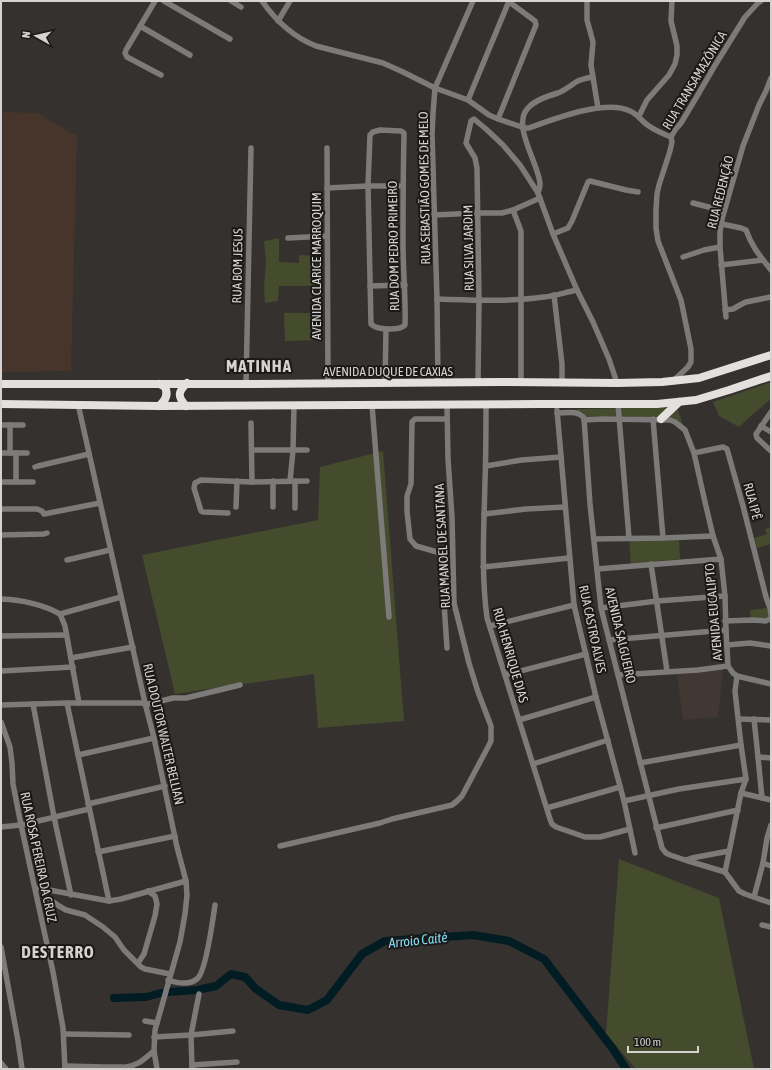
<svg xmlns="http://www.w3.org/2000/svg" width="772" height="1070" font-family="'Asap Condensed',sans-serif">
	<rect width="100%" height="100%" fill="#34312f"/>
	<!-- built -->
	<polygon fill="#413833" points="723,669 718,717 683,720 677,673"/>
	<!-- industrial -->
	<polygon fill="#47352c" points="1,112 37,113 77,136 71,371 1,372"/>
	<!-- green -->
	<g fill="#454b2d">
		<polygon points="279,238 279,262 299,263 299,255 320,256 320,286 279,286 278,301 265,303 264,286 266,262 264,241"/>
		<polygon points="284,313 320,313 322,340 285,341"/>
		<polygon points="771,382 771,399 752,415 739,427 719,416 713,402"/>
		<polygon points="677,407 683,425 671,419 620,416 586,417 583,412 577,411 577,409"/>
		<polygon points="383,451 404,721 318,728 314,674 175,694 142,555 318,520 320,467"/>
		<polygon points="771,527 771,544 757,548 754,538 767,534 765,529"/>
		<polygon points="629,536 679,540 680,559 657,561 657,563 631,567"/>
		<polygon points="767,608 769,616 766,619 751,619 750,610"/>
		<polygon points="619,859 719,898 754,1069 636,1069 606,1034"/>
	</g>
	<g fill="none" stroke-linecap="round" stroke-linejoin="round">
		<!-- river -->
		<g stroke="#011c22" stroke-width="8">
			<polyline points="168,992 197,990 216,986 231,974 245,977 256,989 279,1005 308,1010 327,1000 362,954 385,941 473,935 509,941 544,959 613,1049 626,1069"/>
			<polyline points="114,998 146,997 161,993"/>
		</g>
		<!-- minor -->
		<g stroke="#7c7b7a" stroke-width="5.5">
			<polyline points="155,1 126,50 125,53 127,57 161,75"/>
			<polyline points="164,1 230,39"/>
			<polyline points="231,1 241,7"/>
			<path d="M 262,1 C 276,21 293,37 316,46 L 383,63 L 403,72 L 435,88 L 468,100 L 489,115 L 498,119 L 525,128 L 529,128 C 554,119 605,99 630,111 C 638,114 642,122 649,126 C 656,131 664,134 671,137"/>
			<polyline points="587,1 587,20 593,42 591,65 598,108"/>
			<polyline points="278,21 290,1"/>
			<polyline points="140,26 190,55"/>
			<polyline points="468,100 509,1"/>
			<polyline points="639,116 647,100 669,75 675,64 677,55 677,46 671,21 672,1"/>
			<polyline points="498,119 536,25 535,21 508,1"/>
			<path d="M 380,130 L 401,131 L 404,133 L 404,137 C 403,173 403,209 403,245 C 403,272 406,298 405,325 C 399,331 376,330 371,324 L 368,186 L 370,135 L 373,132 Z"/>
			<polyline points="327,148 328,384"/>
			<polyline points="327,188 368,186 403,186"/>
			<path d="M 538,193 C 539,190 540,187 540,184 C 539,164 511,125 528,108 C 535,100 548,96 558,93 C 565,90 570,86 576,82 C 581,79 587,78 593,77"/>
			<polyline points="693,203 724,211"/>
			<polyline points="513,210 521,231 521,382"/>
			<polyline points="434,215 478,213 502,213 513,210 540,198"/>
			<path d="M 722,224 L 741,228 L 746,230 C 752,247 760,256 771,270"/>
			<polyline points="553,234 568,228 572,221 588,182 590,181 626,190 638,192"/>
			<polyline points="288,238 327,236"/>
			<polyline points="683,257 704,250 720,247"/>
			<polyline points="721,265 763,260"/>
			<polyline points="370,286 405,285"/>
			<polyline points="554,295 562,364 562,383"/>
			<path d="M 437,299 C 472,300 509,302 544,297 C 555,296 566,292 577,290"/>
			<polyline points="725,310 733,309 740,305 746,302 771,297"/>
			<polyline points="726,317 720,247 720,232 722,219 743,146 759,105 766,91 771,78"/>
			<polyline points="673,381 688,367 691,362 691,349 681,300 658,241 656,228 656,210 657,194 659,185 670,151 672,142 671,137 675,130 681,123 696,98 714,67 745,17 758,3 761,1"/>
			<polyline points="385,383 386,329"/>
			<polyline points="438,383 437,299 432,134 433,114 435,88 473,1"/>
			<polyline points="478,383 479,300 477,168 475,158 466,143 471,121 474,119 486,129 503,145 520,165 538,193 553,234 577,290 593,322 609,359 617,383"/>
			<polyline points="246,384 251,148"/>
			<polyline points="78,404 145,703 154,738 177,847 186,881 187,895 185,914 180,942 155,1030 154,1051 157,1069"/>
			<polyline points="618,404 629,538"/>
			<polyline points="372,405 389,617"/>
			<path d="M 486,405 C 486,430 486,456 485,481 C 484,527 481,573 487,618 L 550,819 L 552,824 L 556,827 L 585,837 L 600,837 L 630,829"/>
			<polyline points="557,410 574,605 596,697 624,801 635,853"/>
			<polyline points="771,412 756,434 757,438 771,451"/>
			<path d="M 557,413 C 567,413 578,410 584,418 L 590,504 L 601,608 L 662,848 L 666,853 L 670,855 L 685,860 L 725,872"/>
			<polyline points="447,419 415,419 412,422 411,484 407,496 407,511 410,539 416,546 437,552 439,554 440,557 444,603 454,603"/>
			<polyline points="653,419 663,538"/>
			<polyline points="584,420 603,419 670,420 675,422 685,430 694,453 705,502 713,536 721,559 725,596 726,630 728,666 733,673 737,676 735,691 741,745 746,779 741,793 725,872"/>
			<polyline points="251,423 252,482"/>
			<polyline points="1,425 23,425"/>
			<polyline points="10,425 10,453"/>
			<polyline points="761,426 771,432"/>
			<polyline points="252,450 307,450"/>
			<polyline points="1,453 27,453"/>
			<polyline points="694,453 723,447 727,449 743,506 766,597 770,608 771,615"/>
			<polyline points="486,466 522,460 561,457"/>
			<polyline points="35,467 38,466 89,454"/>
			<polyline points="273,481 273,507"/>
			<polyline points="290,481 293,451 294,405"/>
			<polyline points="295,481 295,508"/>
			<polyline points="1,482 33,482"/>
			<polyline points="16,482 16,453"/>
			<polyline points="236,507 237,481"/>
			<polyline points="1,509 37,509 42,511 44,514 100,503"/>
			<polyline points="228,513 203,512 201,511 194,488 195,483 201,480 252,482 307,481"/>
			<polyline points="484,514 526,509 565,507"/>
			<polyline points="1,535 44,534 47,533"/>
			<polyline points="594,539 663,538 713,536"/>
			<polyline points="67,560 110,550"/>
			<polyline points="651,564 667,671"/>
			<polyline points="483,567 569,558"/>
			<polyline points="597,569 721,559"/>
			<path d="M 1,599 C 22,600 42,604 60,614 L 65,626 L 79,703"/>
			<polyline points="444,603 447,648"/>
			<polyline points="601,608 657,601 725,596"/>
			<polyline points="60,614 121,597"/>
			<polyline points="725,621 753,620 766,621 771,618"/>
			<polyline points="490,626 574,605"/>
			<polyline points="1,636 66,635"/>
			<polyline points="609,640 726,630"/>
			<polyline points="727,645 750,643 771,646"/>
			<polyline points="71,658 133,647"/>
			<polyline points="1,671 73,667"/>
			<polyline points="505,675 586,654"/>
			<polyline points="618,675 698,670 728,666"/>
			<polyline points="737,676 771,684"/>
			<polyline points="67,703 109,901"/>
			<polyline points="33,704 54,817 71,895"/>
			<polyline points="1,705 67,703 145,703"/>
			<polyline points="145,705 173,698 186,698 240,685"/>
			<polyline points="739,719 771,720"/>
			<polyline points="754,719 758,757 762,798"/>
			<polyline points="519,720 596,697"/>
			<polyline points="1,722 10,747 12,763 13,784 21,825 53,972 63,1028 65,1069"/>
			<polyline points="78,755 154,738"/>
			<polyline points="758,757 771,758"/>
			<polyline points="640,763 741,745"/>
			<polyline points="533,764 608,740"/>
			<polyline points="741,793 771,800"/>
			<polyline points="624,801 679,789 746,779"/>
			<polyline points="88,804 165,786"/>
			<polyline points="547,808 620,787"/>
			<polyline points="1,827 21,825 89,809"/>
			<polyline points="656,828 738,810"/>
			<polyline points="280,846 380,823 392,819 452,805 457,801 462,796 488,747 491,741 491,726 478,692 469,663 454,603 452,517 448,459 447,405"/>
			<polyline points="98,852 175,836"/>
			<polyline points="686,860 692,858 729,851"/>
			<polyline points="763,863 771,866"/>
			<polyline points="725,872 739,891 745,894 771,903"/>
			<polyline points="38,888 109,901 121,899 186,881"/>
			<polyline points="41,888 45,896 59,906 66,910 85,915 103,927 115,937 124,950 141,967 145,969 170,974"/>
			<polyline points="754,897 763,863 767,838 771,825"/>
			<polyline points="762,925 771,927"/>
			<polyline points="1,947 18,1041 22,1069"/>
			<polyline points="138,963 144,954 155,916 157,904 155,896 148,891"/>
			<path d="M 168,980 C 177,983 190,986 198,978 C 206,970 213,919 215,905"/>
			<polyline points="145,1021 157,1023"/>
			<polyline points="64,1034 129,1035"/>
			<polyline points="154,1037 191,1035 233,1031"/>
			<polyline points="1,1063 6,1069"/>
			<polyline points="192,1065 237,1062"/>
			<polyline points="65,1066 105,1067 122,1067 130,1069"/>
			<path d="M 126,1067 C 139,1065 144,1059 154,1051"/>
			<polyline points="192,1069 191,1035 199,994"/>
		</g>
		<!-- highway -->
		<g stroke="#e4e0de" stroke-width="8">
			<polyline points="1,384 246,384 498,382 617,383 662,382 699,378 771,355"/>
			<polyline points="1,404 159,406 539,404 657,404 696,400 729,390 771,376"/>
			<path d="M 159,406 C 165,401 169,395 165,387 L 160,384"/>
			<path d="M 186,406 C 177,396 178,392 187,383"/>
			<polyline points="661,419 679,402"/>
		</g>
	</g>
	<g text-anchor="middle" stroke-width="4" stroke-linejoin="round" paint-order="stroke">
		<!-- street labels -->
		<g font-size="13" fill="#d4d3d1" stroke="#1b1918">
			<text transform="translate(694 80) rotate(-59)" y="5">RUA TRANSAMAZÔNICA</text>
			<text transform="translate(424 188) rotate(-91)" y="5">RUA SEBASTIÃO GOMES DE MELO</text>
			<text transform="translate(720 192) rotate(-76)" y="5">RUA REDENÇÃO</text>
			<text transform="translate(393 246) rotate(-91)" y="5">RUA DOM PEDRO PRIMEIRO</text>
			<text transform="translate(468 248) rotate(-91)" y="5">RUA SILVA JARDIM</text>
			<text transform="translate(237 266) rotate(-89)" y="5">RUA BOM JESUS</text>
			<text transform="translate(316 266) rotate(-90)" y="5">AVENIDA CLARICE MARROQUIM</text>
			<text x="388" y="376">AVENIDA DUQUE DE CAXIAS</text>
			<text transform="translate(753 501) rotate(75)" y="5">RUA IPÊ</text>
			<text transform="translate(442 546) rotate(-93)" y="5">RUA MANOEL DE SANTANA</text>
			<text transform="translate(713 612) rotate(-95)" y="5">AVENIDA EUCALIPTO</text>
			<text transform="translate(593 629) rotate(78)" y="5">RUA CASTRO ALVES</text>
			<text transform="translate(621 635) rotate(77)" y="5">AVENIDA SALGUEIRO</text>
			<text transform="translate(511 655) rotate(74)" y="5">RUA HENRIQUE DIAS</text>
			<text transform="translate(164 734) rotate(77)" y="5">RUA DOUTOR WALTER BELLIAN</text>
			<text transform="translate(39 857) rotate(78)" y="5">RUA ROSA PEREIRA DA CRUZ</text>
		</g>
		<!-- water labels -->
		<g font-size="14" font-style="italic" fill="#86dcf1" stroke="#1b1918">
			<text transform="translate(418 940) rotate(-6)" y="5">Arroio Caité</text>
		</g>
		<!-- district labels -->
		<g font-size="17" font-weight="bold" letter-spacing="1" fill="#d4d3d1" stroke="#1b1918">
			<text x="259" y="372">MATINHA</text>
			<text x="58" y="958">DESTERRO</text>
		</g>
	</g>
	<!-- border -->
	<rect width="772" height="1070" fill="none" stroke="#d4d3d1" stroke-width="4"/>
	<!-- north arrow -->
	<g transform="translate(36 36) rotate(278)" stroke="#1b1918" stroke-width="3" paint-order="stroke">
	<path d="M0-3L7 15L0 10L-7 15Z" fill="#d4d3d1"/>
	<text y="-6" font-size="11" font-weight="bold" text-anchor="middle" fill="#d4d3d1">N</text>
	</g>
	<!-- scale -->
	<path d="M628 1046v6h70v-6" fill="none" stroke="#d4d3d1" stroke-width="2"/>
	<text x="634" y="1046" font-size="12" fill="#d4d3d1" stroke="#1b1918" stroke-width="3" paint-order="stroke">100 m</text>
</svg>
